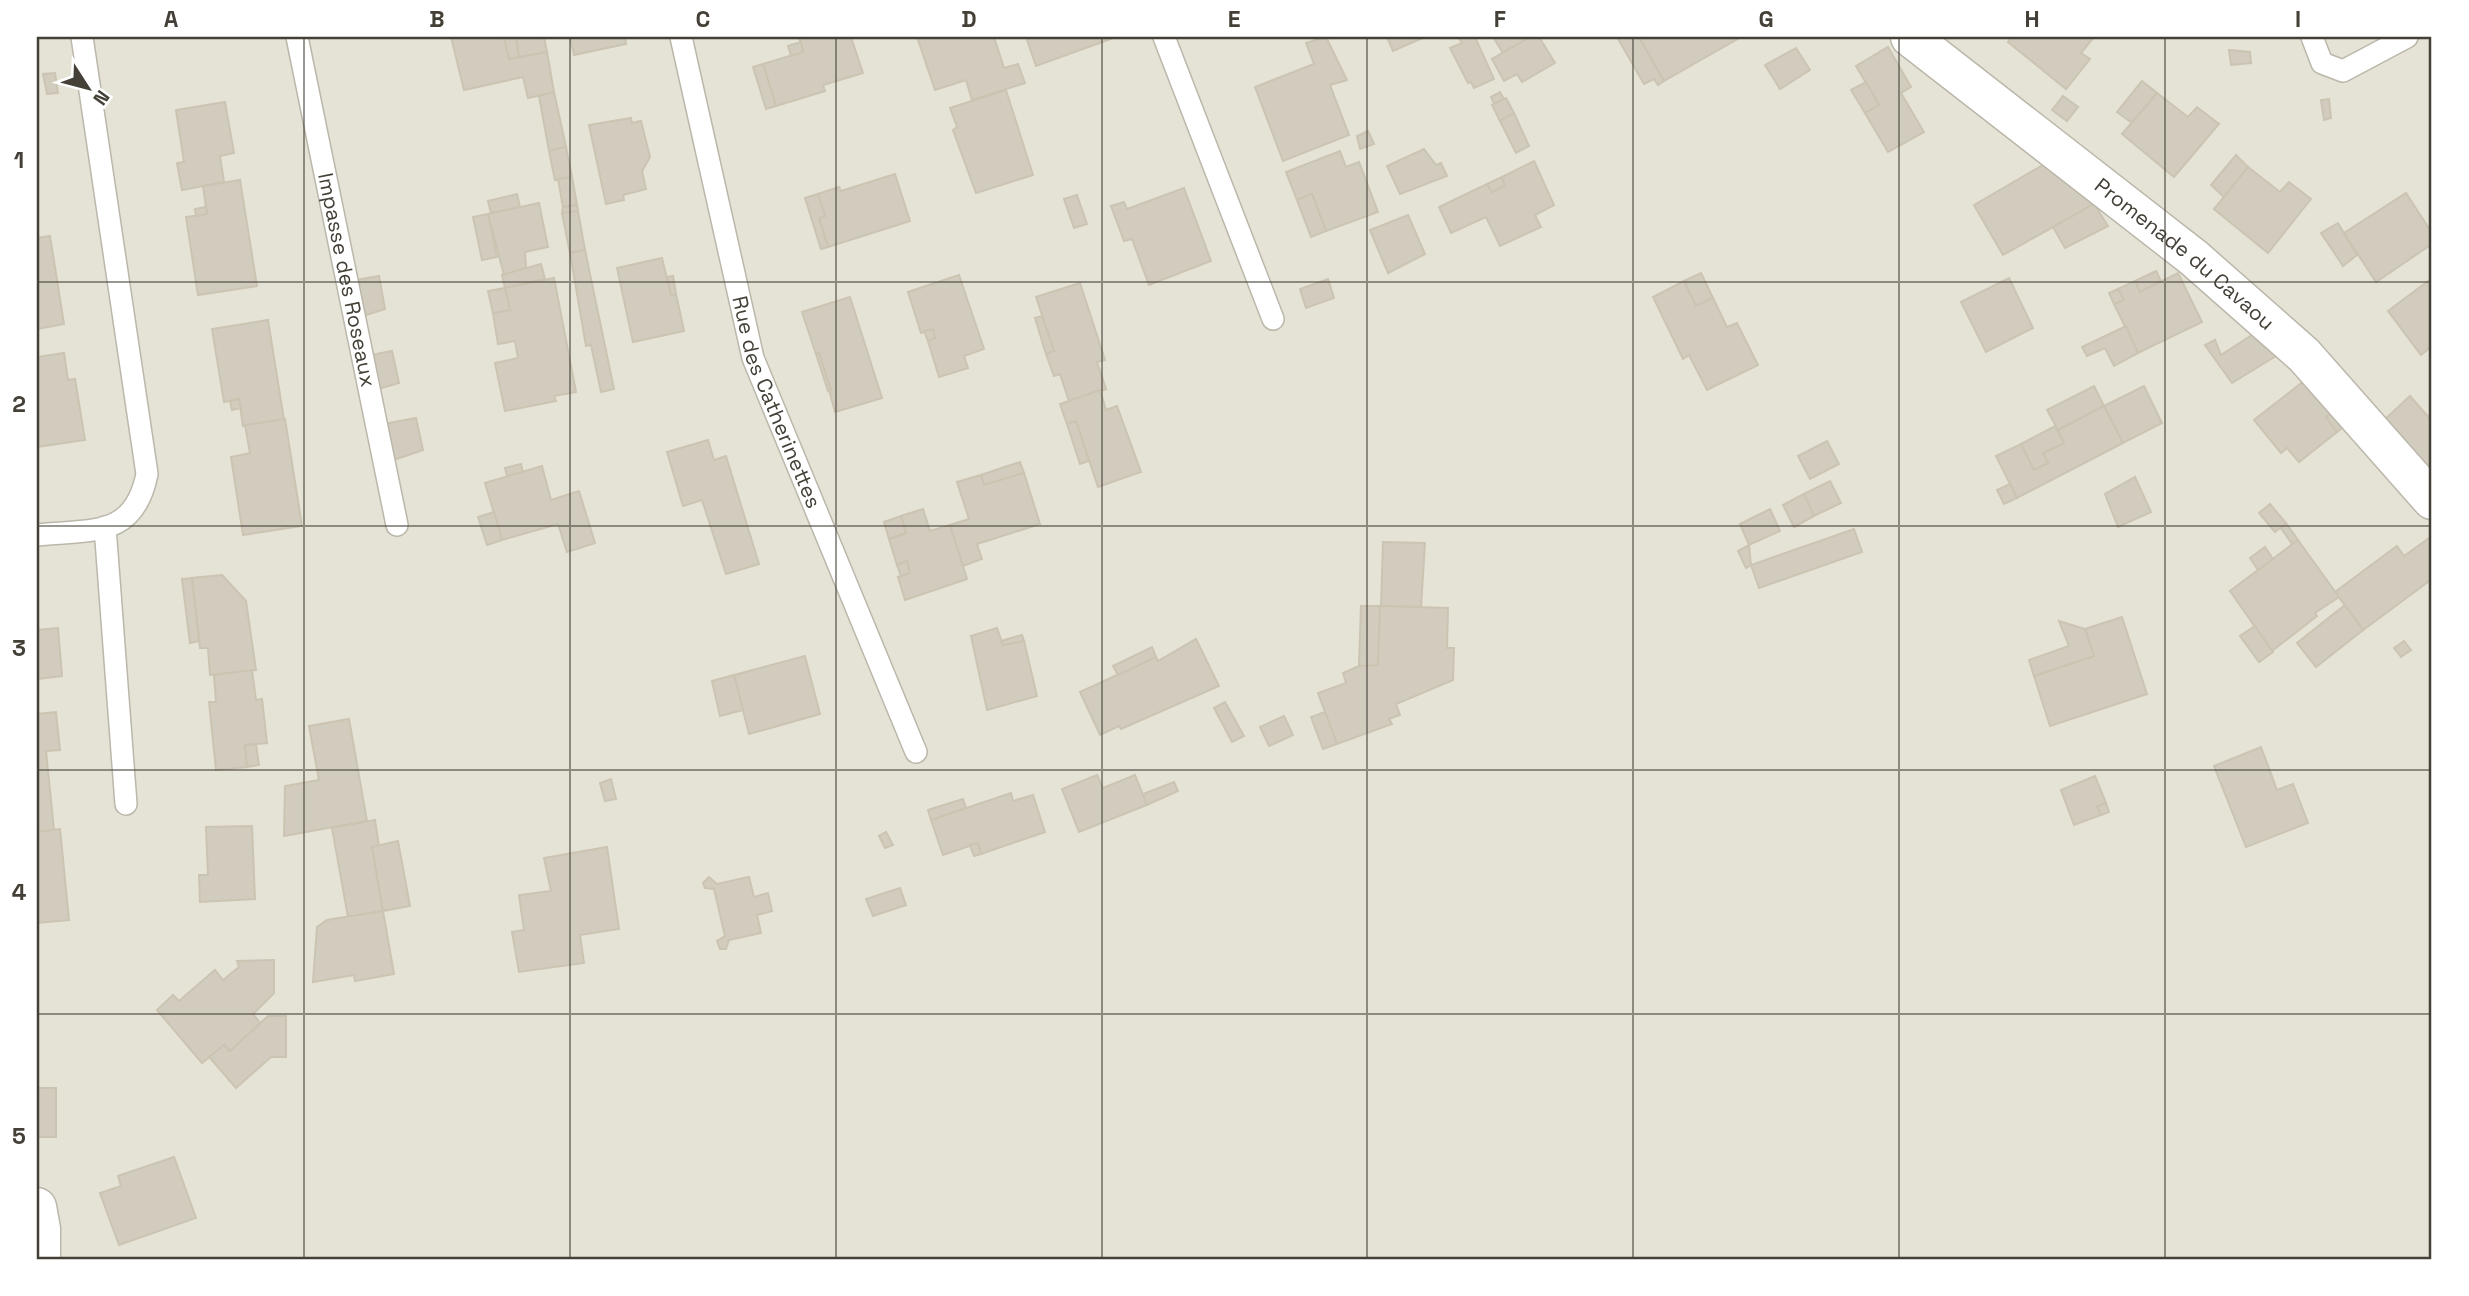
<svg xmlns="http://www.w3.org/2000/svg" width="2469" height="1296" font-family="'Space Grotesk',sans-serif">
	<rect width="100%" height="100%" fill="#f2efe8"/>
	<!-- residential -->
	<rect fill="#e5e2d6" x="37" y="37" width="2395" height="1222"/>
	<!-- building -->
	<g fill="#d2ccbe" stroke="#ccc4b2" stroke-width="2">
		<polygon points="451,37 504,37 509,59 547,52 554,92 528,98 523,77 464,90"/>
		<polygon points="504,37 516,37 519,57 509,59"/>
		<polygon points="516,37 544,37 547,52 519,57"/>
		<polygon points="570,37 625,37 626,44 574,55"/>
		<polygon points="799,37 851,37 863,73 823,85 825,91 776,106 763,64 803,52"/>
		<polygon points="917,37 994,37 1004,68 1018,64 1025,83 972,100 966,80 935,90"/>
		<polygon points="1026,37 1116,37 1036,66"/>
		<polygon points="1326,37 1347,80 1330,85 1349,135 1283,161 1255,87 1314,64 1306,43"/>
		<polygon points="1387,37 1425,37 1393,51"/>
		<polygon points="1458,37 1475,37 1494,79 1474,88 1471,82 1468,83 1450,48 1462,43"/>
		<polygon points="1493,37 1530,37 1503,53"/>
		<polygon points="1530,37 1539,37 1555,63 1522,82 1517,74 1504,81 1492,59"/>
		<polygon points="1617,37 1639,37 1664,81 1658,85 1654,79 1644,84"/>
		<polygon points="1639,37 1741,37 1664,81"/>
		<polygon points="2012,37 2094,37 2081,53 2090,59 2066,89 2008,42"/>
		<polygon points="801,42 803,52 791,56 788,46"/>
		<polygon points="1888,47 1911,87 1901,93 1924,132 1888,152 1865,113 1879,105 1856,66"/>
		<polygon points="1796,48 1810,70 1780,89 1765,65"/>
		<polygon points="2229,50 2250,52 2251,63 2231,65"/>
		<polygon points="763,64 776,106 766,109 753,67"/>
		<polygon points="55,73 58,93 47,94 43,74"/>
		<polygon points="2142,81 2157,93 2132,123 2117,112"/>
		<polygon points="1866,82 1879,105 1865,113 1851,90"/>
		<polygon points="1006,90 1033,175 976,193 953,130 957,127 950,108"/>
		<polygon points="554,92 566,147 549,151 539,96"/>
		<polygon points="1500,92 1504,99 1494,104 1491,97"/>
		<polygon points="2157,93 2188,117 2197,107 2219,124 2174,177 2122,134"/>
		<polygon points="2063,96 2078,107 2067,121 2052,110"/>
		<polygon points="1506,98 1514,113 1500,121 1492,105"/>
		<polygon points="2329,99 2331,118 2324,120 2321,100"/>
		<polygon points="225,102 234,153 220,156 224,182 182,190 177,163 184,162 176,110"/>
		<polygon points="1514,113 1529,146 1516,153 1500,121"/>
		<polygon points="631,118 632,123 641,121 650,157 642,171 646,189 623,195 624,200 606,204 589,125"/>
		<polygon points="1368,131 1374,144 1360,149 1357,136"/>
		<polygon points="566,147 572,177 555,180 549,151"/>
		<polygon points="1424,149 1436,165 1441,163 1447,176 1400,194 1387,166"/>
		<polygon points="1340,151 1346,167 1359,162 1378,212 1326,231 1312,194 1297,200 1286,172"/>
		<polygon points="2236,155 2248,167 2224,197 2211,185"/>
		<polygon points="1534,161 1554,205 1535,215 1541,227 1500,246 1486,217 1451,233 1439,207 1487,184 1492,192 1505,186 1502,177"/>
		<polygon points="2043,165 2094,204 2003,255 1974,205"/>
		<polygon points="2248,167 2280,192 2289,182 2311,199 2268,253 2214,209"/>
		<polygon points="895,174 910,221 828,247 819,218 825,216 818,194 839,187 841,191"/>
		<polygon points="572,177 577,205 563,207 558,179"/>
		<polygon points="1502,177 1505,186 1492,192 1487,184"/>
		<polygon points="240,180 257,286 198,295 186,217 207,214 203,186"/>
		<polygon points="1184,188 1211,261 1149,285 1132,239 1124,241 1111,206 1124,202 1127,209"/>
		<polygon points="2406,193 2432,233 2432,244 2376,282 2344,233"/>
		<polygon points="517,194 520,207 491,213 488,201"/>
		<polygon points="818,194 825,216 819,218 828,247 821,249 805,198"/>
		<polygon points="1312,194 1326,231 1311,237 1297,200"/>
		<polygon points="1077,195 1087,224 1074,228 1064,199"/>
		<polygon points="539,203 548,247 525,252 526,268 504,275 488,214"/>
		<polygon points="2094,204 2108,226 2065,248 2053,227"/>
		<polygon points="577,205 578,211 562,213 563,207"/>
		<polygon points="206,207 207,214 196,216 195,209"/>
		<polygon points="578,211 585,250 570,253 562,213"/>
		<polygon points="488,214 497,257 482,260 473,217"/>
		<polygon points="1408,215 1425,254 1388,273 1370,230"/>
		<polygon points="2338,223 2357,255 2343,266 2321,233"/>
		<polygon points="50,236 64,324 37,329 37,238"/>
		<polygon points="585,250 614,389 601,392 591,345 586,346 570,253"/>
		<polygon points="662,258 671,295 676,294 684,331 633,342 617,268"/>
		<polygon points="541,264 545,279 505,288 502,275"/>
		<polygon points="2156,271 2161,281 2140,292 2135,281"/>
		<polygon points="1701,273 1713,298 1696,306 1684,281"/>
		<polygon points="2178,273 2202,322 2138,353 2114,304 2124,300 2118,289 2135,281 2140,292"/>
		<polygon points="959,275 984,349 964,356 968,368 939,377 928,341 935,338 933,329 921,333 908,292"/>
		<polygon points="379,276 385,309 363,316 356,280"/>
		<polygon points="673,276 676,294 671,295 667,277"/>
		<polygon points="554,278 576,392 554,396 556,401 505,411 495,363 518,358 515,341 498,344 493,313 510,310 505,288"/>
		<polygon points="2009,278 2033,328 1986,352 1961,302"/>
		<polygon points="1328,279 1334,298 1306,308 1300,289"/>
		<polygon points="2431,279 2432,346 2421,355 2388,311"/>
		<polygon points="1684,281 1696,306 1713,298 1727,327 1737,323 1758,365 1707,390 1689,355 1683,359 1653,297"/>
		<polygon points="1080,283 1105,360 1097,362 1106,389 1069,401 1060,374 1054,376 1046,354 1054,351 1036,297"/>
		<polygon points="505,288 510,310 493,313 488,291"/>
		<polygon points="2118,289 2124,300 2114,304 2109,293"/>
		<polygon points="850,297 882,398 835,412 819,353 816,354 802,312"/>
		<polygon points="1042,316 1054,351 1046,354 1035,318"/>
		<polygon points="268,320 284,420 243,426 239,399 224,402 212,329"/>
		<polygon points="2126,326 2138,353 2114,366 2105,348 2087,356 2082,347"/>
		<polygon points="933,329 935,338 928,341 924,331"/>
		<polygon points="2255,333 2281,353 2232,383 2205,345 2215,340 2221,355"/>
		<polygon points="392,351 399,383 378,389 371,355"/>
		<polygon points="64,353 68,380 75,379 85,440 37,447 37,357"/>
		<polygon points="819,353 831,390 828,391 816,354"/>
		<polygon points="2309,377 2336,410 2326,417 2337,432 2299,462 2287,448 2281,453 2254,420"/>
		<polygon points="2094,386 2104,406 2058,430 2047,410"/>
		<polygon points="2144,386 2162,423 2123,443 2104,406"/>
		<polygon points="1100,390 1106,410 1117,406 1141,472 1098,487 1076,421 1067,424 1060,404"/>
		<polygon points="2410,396 2432,421 2432,475 2383,421"/>
		<polygon points="239,399 241,408 232,410 230,401"/>
		<polygon points="2104,406 2123,443 2017,498 1996,456 2021,444 2034,470 2048,463 2043,453 2064,443 2058,430"/>
		<polygon points="2336,410 2348,423 2337,432 2326,417"/>
		<polygon points="416,418 423,450 391,461 384,424"/>
		<polygon points="285,419 302,526 243,535 231,457 250,453 245,425"/>
		<polygon points="1076,421 1089,461 1080,464 1067,424"/>
		<polygon points="2055,426 2064,443 2043,453 2048,463 2034,470 2021,444"/>
		<polygon points="708,440 714,460 726,456 759,564 726,574 702,500 683,506 667,452"/>
		<polygon points="1827,441 1839,464 1810,479 1798,456"/>
		<polygon points="1020,462 1024,473 984,485 981,475"/>
		<polygon points="521,464 523,472 507,476 505,468"/>
		<polygon points="542,466 551,500 579,491 595,543 567,552 558,524 502,540 485,483"/>
		<polygon points="1024,473 1040,524 977,544 982,559 963,566 950,525 969,519 957,482 981,475 984,485"/>
		<polygon points="2135,477 2151,512 2118,527 2105,494"/>
		<polygon points="1830,481 1841,503 1814,516 1804,494"/>
		<polygon points="2010,484 2017,498 2004,504 1997,490"/>
		<polygon points="1804,494 1814,516 1794,527 1783,505"/>
		<polygon points="2270,504 2286,523 2275,532 2259,513"/>
		<polygon points="923,509 930,531 950,525 967,579 905,600 898,577 910,573 907,561 897,565 889,539 906,533 901,516"/>
		<polygon points="1770,509 1780,531 1749,545 1740,524"/>
		<polygon points="494,512 502,540 487,545 478,517"/>
		<polygon points="901,516 906,533 889,539 884,522"/>
		<polygon points="2286,523 2298,540 2292,544 2281,528"/>
		<polygon points="1854,529 1862,552 1759,588 1751,565"/>
		<polygon points="2432,536 2432,579 2363,630 2335,592 2397,546 2404,556"/>
		<polygon points="2298,540 2339,597 2315,613 2317,616 2272,651 2230,591"/>
		<polygon points="1383,542 1425,543 1421,607 1381,606"/>
		<polygon points="1749,545 1751,565 1746,568 1738,551"/>
		<polygon points="2265,547 2273,559 2258,570 2250,558"/>
		<polygon points="907,561 910,573 901,576 897,565"/>
		<polygon points="222,575 246,601 256,670 210,675 208,648 200,648 192,578"/>
		<polygon points="192,578 199,641 190,643 182,579"/>
		<polygon points="2345,605 2363,630 2316,667 2297,643"/>
		<polygon points="1361,606 1380,606 1378,665 1374,667 1359,666"/>
		<polygon points="1380,606 1448,608 1447,648 1454,648 1453,680 1396,704 1400,715 1389,719 1392,724 1337,744 1318,693 1346,683 1343,673 1359,666 1378,665"/>
		<polygon points="2122,617 2147,694 2050,726 2034,676 2094,656 2085,629"/>
		<polygon points="2059,621 2085,629 2094,656 2034,676 2029,660 2069,646"/>
		<polygon points="2255,626 2273,652 2259,662 2240,636"/>
		<polygon points="58,628 62,676 37,679 37,630"/>
		<polygon points="997,628 1003,645 1024,641 1037,696 987,710 971,636"/>
		<polygon points="1022,635 1024,641 1003,645 1001,641"/>
		<polygon points="1196,639 1219,686 1121,729 1119,726 1100,735 1080,692 1156,657 1158,661"/>
		<polygon points="2404,641 2411,650 2401,657 2394,648"/>
		<polygon points="1152,647 1156,657 1118,675 1113,666"/>
		<polygon points="805,656 820,714 749,734 734,675"/>
		<polygon points="252,670 256,700 262,699 267,743 245,745 247,767 216,770 209,702 216,702 214,675"/>
		<polygon points="734,675 743,710 720,716 712,681"/>
		<polygon points="1225,702 1244,736 1232,742 1214,708"/>
		<polygon points="56,712 60,750 46,751 54,830 37,832 37,714"/>
		<polygon points="1325,712 1337,744 1323,749 1311,717"/>
		<polygon points="1284,716 1293,735 1269,746 1260,727"/>
		<polygon points="349,719 367,821 284,836 285,786 319,780 309,726"/>
		<polygon points="256,744 259,765 247,767 245,745"/>
		<polygon points="2261,747 2277,790 2293,784 2308,823 2246,847 2214,766"/>
		<polygon points="1097,775 1103,788 1135,775 1147,805 1079,832 1062,789"/>
		<polygon points="2095,776 2106,803 2097,806 2101,815 2074,825 2061,790"/>
		<polygon points="611,779 616,799 605,801 600,783"/>
		<polygon points="1174,782 1178,791 1147,805 1143,794"/>
		<polygon points="1011,793 1013,801 1033,795 1045,832 981,854 978,843 943,855 931,820"/>
		<polygon points="963,799 966,808 931,820 928,810"/>
		<polygon points="2106,803 2109,812 2101,815 2097,806"/>
		<polygon points="375,820 379,846 372,847 383,911 348,917 332,828"/>
		<polygon points="252,826 255,899 200,902 199,875 208,875 206,827"/>
		<polygon points="60,829 69,920 37,923 37,832"/>
		<polygon points="886,832 893,845 885,848 879,836"/>
		<polygon points="398,841 410,906 383,911 372,847"/>
		<polygon points="978,843 981,854 974,856 970,845"/>
		<polygon points="607,847 619,929 580,935 584,963 519,972 512,932 524,930 519,895 551,891 544,858"/>
		<polygon points="709,877 717,884 749,877 754,897 768,893 772,911 757,915 761,933 729,940 726,949 720,949 717,941 725,936 714,889 705,888 703,883"/>
		<polygon points="900,888 906,905 873,916 866,899"/>
		<polygon points="383,911 394,974 355,981 354,975 313,982 317,927 327,920"/>
		<polygon points="274,960 274,993 253,1014 261,1024 230,1051 224,1045 202,1063 157,1010 173,995 179,1001 215,970 223,980 239,967 237,961"/>
		<polygon points="268,1016 286,1016 286,1057 271,1057 236,1088 209,1057 224,1045 230,1051"/>
		<rect x="37" y="1088" width="19" height="49"/>
		<polygon points="174,1157 196,1218 119,1245 100,1193 121,1186 118,1176"/>
	</g>
	<g fill="none" stroke-linecap="round" stroke-linejoin="round">
		<defs>
			<g id="service">
				<path id="s1" d="M 297,37 L 397,525"/>
				<path id="s2" d="M 681,37 L 753,358 L 916,752"/>
				<polyline points="1164,37 1273,319"/>
				<polyline points="2312,37 2322,63 2343,71 2407,37"/>
				<polyline points="105,527 126,804"/>
				<path d="M 37,535 C 91,529 134,539 147,474 L 82,37"/>
			</g>
			<g id="minor">
				<path id="s3" d="M 1910,37 L 2194,258 L 2304,355 L 2432,500"/>
				<polyline points="37,1207 41,1229 41,1259"/>
			</g>
		</defs>
		<!-- service casing -->
		<use href="#service" stroke="#bcb7ab" stroke-width="24"/>
		<!-- minor casing -->
		<use href="#minor" stroke="#bcb7ab" stroke-width="41"/>
		<!-- service -->
		<use href="#service" stroke="#fff" stroke-width="21"/>
		<!-- minor -->
		<use href="#minor" stroke="#fff" stroke-width="38"/>
	</g>
	<!-- grid -->
	<path fill="none" stroke="#444037" stroke-width="2" stroke-opacity="0.55" d="M 304,37 L 304,1259M 570,37 L 570,1259M 836,37 L 836,1259M 1102,37 L 1102,1259M 1367,37 L 1367,1259M 1633,37 L 1633,1259M 1899,37 L 1899,1259M 2165,37 L 2165,1259M 37,282 L 2432,282M 37,526 L 2432,526M 37,770 L 2432,770M 37,1014 L 2432,1014"/>
	<g text-anchor="middle" stroke-width="6" stroke-linejoin="round" paint-order="stroke">
		<!-- street labels -->
		<g font-size="21" fill="#444037" stroke="#fff">
			<text dy="7" stroke="none"><textPath href="#s3" startOffset="350">Promenade du Cavaou</textPath></text>
			<text dy="7" stroke="none"><textPath href="#s1" startOffset="248">Impasse des Roseaux</textPath></text>
			<text dy="7" stroke="none"><textPath href="#s2" startOffset="378">Rue des Catherinettes</textPath></text>
		</g>
	</g>
	<!-- border -->
	<rect width="2469" height="1296" fill="none" stroke="#ffffff" stroke-width="77"/>
	<!-- north arrow -->
	<g transform="translate(88 88) rotate(126)" stroke="#ffffff" stroke-width="5" paint-order="stroke">
	<path d="M0-5L12 26L0 18L-12 26Z" fill="#444037"/>
	<text y="-10" font-size="19" font-weight="bold" text-anchor="middle" fill="#444037">N</text>
	</g>
	<rect x="38" y="38" width="2392" height="1220" fill="none" stroke="#444037" stroke-width="2.5"/>
	<g font-size="23" text-anchor="middle" font-weight="bold" fill="#444037">
		<text x="171" y="27">A</text>
		<text x="437" y="27">B</text>
		<text x="703" y="27">C</text>
		<text x="969" y="27">D</text>
		<text x="1234" y="27">E</text>
		<text x="1500" y="27">F</text>
		<text x="1766" y="27">G</text>
		<text x="2032" y="27">H</text>
		<text x="2298" y="27">I</text>
		<text x="19" y="168">1</text>
		<text x="19" y="412">2</text>
		<text x="19" y="656">3</text>
		<text x="19" y="900">4</text>
		<text x="19" y="1144">5</text>
	</g>
</svg>
